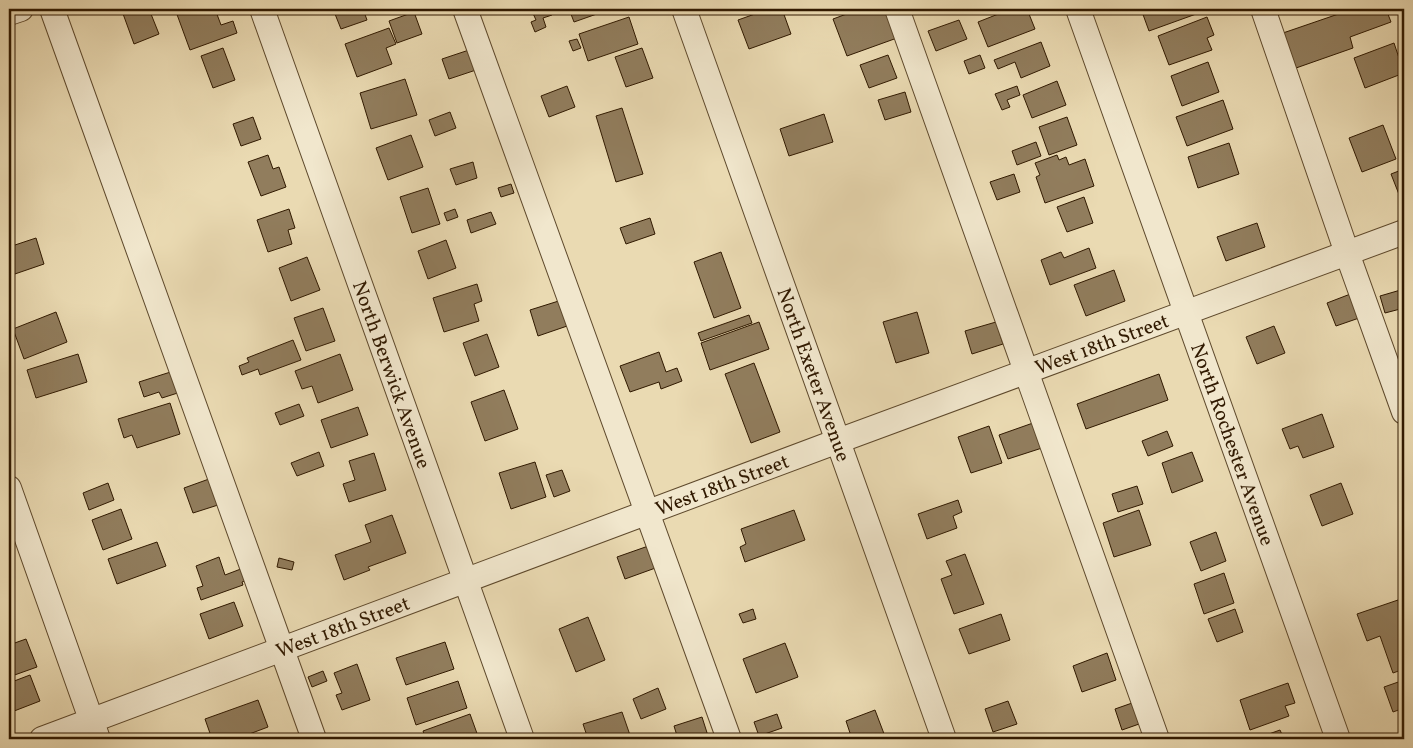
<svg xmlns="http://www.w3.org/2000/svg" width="1413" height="748" font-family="Vollkorn,serif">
	<rect width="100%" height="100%" fill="#eadab2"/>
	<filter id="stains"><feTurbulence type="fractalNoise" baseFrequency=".004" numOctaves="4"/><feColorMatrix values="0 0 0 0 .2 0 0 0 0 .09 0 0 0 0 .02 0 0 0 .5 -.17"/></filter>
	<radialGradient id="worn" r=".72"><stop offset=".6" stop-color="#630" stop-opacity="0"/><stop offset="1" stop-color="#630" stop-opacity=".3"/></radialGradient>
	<!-- building -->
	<g fill="#917d5d" stroke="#301900">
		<polygon points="128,9 149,9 159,34 134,44 122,11"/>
		<polygon points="175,9 215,9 221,25 233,21 237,33 190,50"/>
		<polygon points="333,9 363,9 367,20 341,29"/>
		<polygon points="531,9 549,9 552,15 543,18 546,27 535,32 531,22 536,20"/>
		<polygon points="569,9 611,9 574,22"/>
		<polygon points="769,9 782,9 791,34 749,49 738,20"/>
		<polygon points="860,9 887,9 897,38 847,56 833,19"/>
		<polygon points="1011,9 1027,9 1035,29 988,47 978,22"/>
		<polygon points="1141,9 1210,9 1149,31"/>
		<polygon points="1353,9 1386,9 1391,22 1350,37 1353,48 1296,68 1283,33"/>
		<polygon points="414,12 422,34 397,43 389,21"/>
		<polygon points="629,17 638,44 588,61 579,34"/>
		<polygon points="1207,17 1214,35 1207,38 1212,50 1169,65 1158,36"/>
		<polygon points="959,20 967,39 936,51 928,31"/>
		<polygon points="389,28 396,44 386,48 392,64 357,77 345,44"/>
		<polygon points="577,39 581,48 573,51 569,41"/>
		<polygon points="1041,42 1050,66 1021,78 1015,62 998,69 994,60"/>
		<polygon points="1394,43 1404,73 1365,88 1354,58"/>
		<polygon points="223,48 235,80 213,88 201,56"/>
		<polygon points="475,48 482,68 449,79 442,59"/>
		<polygon points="642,48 653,78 626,87 615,57"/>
		<polygon points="888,55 897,78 869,88 860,65"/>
		<polygon points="980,55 985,68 969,74 964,61"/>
		<polygon points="1208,62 1219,92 1182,106 1171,76"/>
		<polygon points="405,79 417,115 371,129 360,93"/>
		<polygon points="1057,81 1066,105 1032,118 1023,95"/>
		<polygon points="567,86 575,107 549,117 541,96"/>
		<polygon points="1017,86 1020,95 1007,100 1010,107 1002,110 995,94"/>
		<polygon points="905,92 911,112 885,120 878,100"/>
		<polygon points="1223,100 1233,129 1187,146 1176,117"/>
		<polygon points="622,108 643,174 616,182 596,116"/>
		<polygon points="450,112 456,128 435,136 429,120"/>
		<polygon points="824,114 833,142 789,156 780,129"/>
		<polygon points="253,117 261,139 241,146 233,124"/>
		<polygon points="1067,117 1077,145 1049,155 1039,127"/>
		<polygon points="1383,125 1396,159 1362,172 1349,138"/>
		<polygon points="411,135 423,167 388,180 376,148"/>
		<polygon points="1036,142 1041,156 1017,165 1012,151"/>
		<polygon points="1229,143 1239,174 1198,188 1188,157"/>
		<polygon points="268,155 273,169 279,167 286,187 261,196 248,162"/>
		<polygon points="1057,155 1059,160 1066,157 1069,165 1085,159 1094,186 1045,203 1036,177 1040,175 1035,163"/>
		<polygon points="473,162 477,178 456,185 450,169"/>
		<polygon points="1404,169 1404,196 1400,197 1391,174"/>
		<polygon points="1014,174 1020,192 997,200 990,182"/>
		<polygon points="511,184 514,193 501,197 498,188"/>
		<polygon points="428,188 440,224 412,233 400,197"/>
		<polygon points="1084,197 1093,223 1067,232 1057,207"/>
		<polygon points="289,209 295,228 288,230 292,244 268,252 257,220"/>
		<polygon points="455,209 458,217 447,221 444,213"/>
		<polygon points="491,212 496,224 471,233 467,220"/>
		<polygon points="650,218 655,234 626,244 620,228"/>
		<polygon points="1257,223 1265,247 1226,261 1217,237"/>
		<polygon points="36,238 44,264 9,276 9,247"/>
		<polygon points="446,240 456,268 428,279 418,251"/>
		<polygon points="1089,248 1096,268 1050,285 1041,260 1061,252 1064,258"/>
		<polygon points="721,252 741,308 714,318 694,262"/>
		<polygon points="307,257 320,290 291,301 279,268"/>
		<polygon points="1114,270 1125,301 1086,316 1074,285"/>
		<polygon points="477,284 482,301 474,304 479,321 444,332 433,298"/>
		<polygon points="1404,289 1404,308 1385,313 1380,296"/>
		<polygon points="1353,293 1362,317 1336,326 1327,303"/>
		<polygon points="565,299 573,324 538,336 530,310"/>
		<polygon points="323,308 335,341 306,351 294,318"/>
		<polygon points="56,312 67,342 24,359 13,329"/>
		<polygon points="917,312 929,353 896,363 883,322"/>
		<polygon points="749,315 752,323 701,341 698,333"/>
		<polygon points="759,322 769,349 710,370 701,343"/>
		<polygon points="996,322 1003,344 972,354 965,331"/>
		<polygon points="1274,326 1285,353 1257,364 1246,337"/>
		<polygon points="487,334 499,367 475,376 463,343"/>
		<polygon points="293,340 301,360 260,375 258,369 242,375 239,366 249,362 247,358"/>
		<polygon points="659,352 666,372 677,368 682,381 661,389 659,382 630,392 620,366"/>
		<polygon points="78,354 87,382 36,398 27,370"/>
		<polygon points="340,354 353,390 318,403 312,386 302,389 295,371"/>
		<polygon points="754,363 780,432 751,443 725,374"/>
		<polygon points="180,369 187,390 162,398 159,392 144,397 139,382"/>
		<polygon points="1159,374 1168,400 1086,429 1077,404"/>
		<polygon points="504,390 518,429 485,441 471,402"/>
		<polygon points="170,403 180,434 137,448 132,435 124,438 118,419"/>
		<polygon points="299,404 304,416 280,425 275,413"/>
		<polygon points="358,407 368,435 331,448 321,420"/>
		<polygon points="1322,414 1334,447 1303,458 1298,446 1290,449 1282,429"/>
		<polygon points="1033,423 1042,448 1008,459 999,435"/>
		<polygon points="989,426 1002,463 971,473 958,437"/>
		<polygon points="1167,431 1173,446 1148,456 1142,441"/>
		<polygon points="319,452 324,466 297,476 291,463"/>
		<polygon points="1192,452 1203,481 1172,493 1162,463"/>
		<polygon points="374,453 386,490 349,502 343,484 355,480 349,461"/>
		<polygon points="535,462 546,497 511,509 499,473"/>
		<polygon points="562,470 570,491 554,497 546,475"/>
		<polygon points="209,479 218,505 193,513 184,488"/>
		<polygon points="108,483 114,500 89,510 83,493"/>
		<polygon points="1341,483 1353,514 1322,526 1310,495"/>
		<polygon points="1137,486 1143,504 1118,512 1112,494"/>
		<polygon points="958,500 962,512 953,516 957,528 927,539 918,514"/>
		<polygon points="121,509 132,539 103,550 92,520"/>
		<polygon points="794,510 805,540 745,562 740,547 746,544 741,529"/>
		<polygon points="1139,510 1151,545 1114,557 1103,523"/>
		<polygon points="392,515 406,553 368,567 370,570 344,580 335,555 371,542 365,525"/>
		<polygon points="1216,532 1226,561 1201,571 1190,542"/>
		<polygon points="157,542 166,566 117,584 108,559"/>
		<polygon points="654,544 661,566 625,579 617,557"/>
		<polygon points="965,554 984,604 954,614 941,579 952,575 946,561"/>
		<polygon points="219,557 225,575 246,567 250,579 242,582 243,585 201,600 197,588 203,586 196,566"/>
		<polygon points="279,558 294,562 292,570 277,567"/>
		<polygon points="1224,573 1234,603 1204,614 1194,584"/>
		<polygon points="1398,600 1404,619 1404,669 1393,673 1380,636 1367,641 1357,614"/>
		<polygon points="234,602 243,626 209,639 200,614"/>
		<polygon points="753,609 756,619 743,623 739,614"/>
		<polygon points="1235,609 1243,632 1217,642 1208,619"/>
		<polygon points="1001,614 1010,640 969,654 959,629"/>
		<polygon points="588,617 605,660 576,672 559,629"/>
		<polygon points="26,639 37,667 9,677 9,645"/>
		<polygon points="445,642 454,669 406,685 396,658"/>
		<polygon points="785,643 798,677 756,693 743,659"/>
		<polygon points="1107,653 1116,680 1082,692 1073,666"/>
		<polygon points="357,664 370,700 342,710 336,695 342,693 334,673"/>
		<polygon points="323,671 327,681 312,687 308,677"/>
		<polygon points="30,675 40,701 9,713 9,683"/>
		<polygon points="1404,680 1404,708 1393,712 1384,687"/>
		<polygon points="458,681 467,708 416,725 407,698"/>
		<polygon points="1288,683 1295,703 1285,706 1289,716 1250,730 1240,700"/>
		<polygon points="658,688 666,709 641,719 633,699"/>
		<polygon points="258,700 268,727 236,739 212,739 205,719"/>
		<polygon points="1008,701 1017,724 993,732 985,709"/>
		<polygon points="1135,702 1142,723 1122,730 1115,709"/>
		<polygon points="875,710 886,739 852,739 846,721"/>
		<polygon points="622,712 631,738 588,739 583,724"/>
		<polygon points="470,714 479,739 426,739 423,731"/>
		<polygon points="777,714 782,728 759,736 754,722"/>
		<polygon points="702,717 709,739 678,739 674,726"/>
		<polygon points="1280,730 1284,739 1255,739"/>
	</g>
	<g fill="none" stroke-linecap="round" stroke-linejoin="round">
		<defs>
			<g id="minor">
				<polyline points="52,9 314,739"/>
				<path id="s1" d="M 262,9 L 522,739"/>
				<polyline points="465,9 729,739"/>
				<path id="s2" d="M 684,9 L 944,739"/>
				<polyline points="897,9 1157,739"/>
				<path id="s3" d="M 1078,9 L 1338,739"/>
				<polyline points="1263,9 1347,253 1404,412"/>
				<polyline points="9,13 21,9"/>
				<polyline points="9,488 98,739"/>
				<path id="s4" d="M 42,739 L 838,441 L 1404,232"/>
			</g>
		</defs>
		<!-- minor casing -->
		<use href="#minor" stroke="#5e492c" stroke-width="26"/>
		<!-- minor -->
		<use href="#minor" stroke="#f1e7cd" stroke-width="24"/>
	</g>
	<g text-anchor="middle" stroke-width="4" stroke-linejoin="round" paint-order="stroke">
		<!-- street labels -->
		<g font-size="20" fill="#301900" stroke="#f1e7cd">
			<text dy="7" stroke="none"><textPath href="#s4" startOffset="1131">West 18th Street</textPath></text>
			<text dy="7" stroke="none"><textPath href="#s1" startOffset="388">North Berwick Avenue</textPath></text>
			<text dy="7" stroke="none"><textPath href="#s2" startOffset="388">North Exeter Avenue</textPath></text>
			<text dy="7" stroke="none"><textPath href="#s3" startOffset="462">North Rochester Avenue</textPath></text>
			<text dy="7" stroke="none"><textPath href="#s4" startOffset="726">West 18th Street</textPath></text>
			<text dy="7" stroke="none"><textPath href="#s4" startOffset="321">West 18th Street</textPath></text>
		</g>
	</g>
	<!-- margin -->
	<rect width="1413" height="748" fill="none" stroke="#eadab2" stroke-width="30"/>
	<rect x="10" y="10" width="1393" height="728" fill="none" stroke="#301900" stroke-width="2.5"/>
	<rect x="15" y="15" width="1383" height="718" fill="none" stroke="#301900"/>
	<rect width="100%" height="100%" filter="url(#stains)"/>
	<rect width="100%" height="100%" fill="url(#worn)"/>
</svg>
